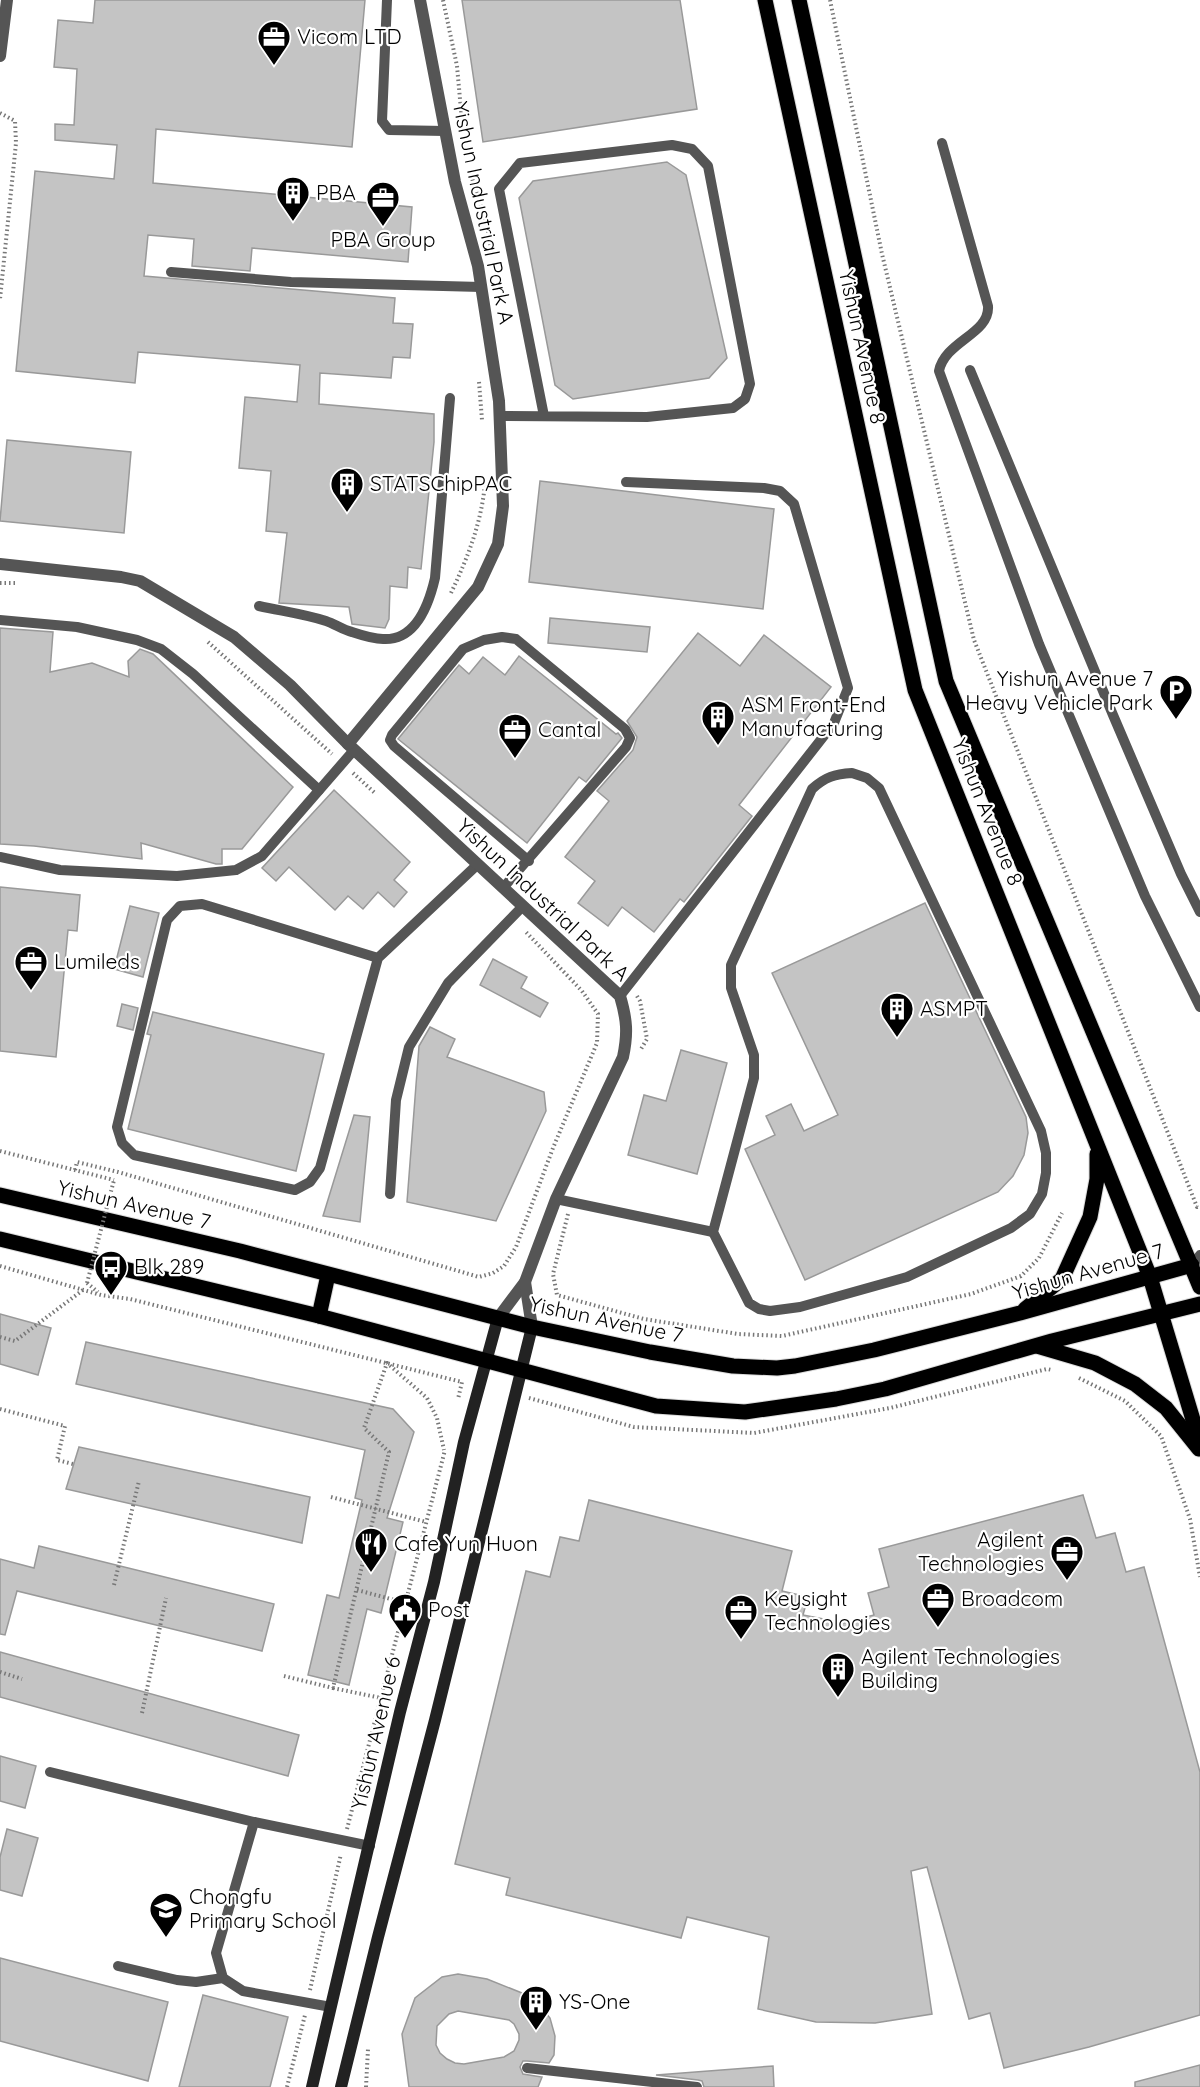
<svg xmlns="http://www.w3.org/2000/svg" width="1200" height="2087" font-family="Quicksand,sans-serif">
	<rect width="100%" height="100%" fill="#fff"/>
	<!-- building -->
	<g fill="#c4c4c4" stroke="#999" stroke-width="1.5" fill-rule="evenodd">
		<polygon points="95,0 365,0 352,147 156,129 153,183 412,207 408,262 252,248 250,271 192,266 194,239 148,235 144,276 395,298 393,323 413,324 410,358 393,357 391,378 320,373 319,404 434,414 434,442 421,569 408,567 407,588 390,586 389,619 385,628 352,624 349,607 279,603 287,533 266,531 271,471 239,468 245,397 297,402 300,365 138,352 135,383 16,371 35,171 114,179 117,145 55,140 55,124 74,125 77,69 54,67 58,20 93,23"/>
		<polygon points="462,0 680,0 697,109 483,142"/>
		<polygon points="667,162 686,175 727,358 709,378 573,399 555,385 519,198 533,181"/>
		<polygon points="7,440 131,452 124,533 0,521"/>
		<polygon points="540,481 774,509 763,609 529,582"/>
		<polygon points="550,618 650,627 647,652 548,643"/>
		<polygon points="0,628 53,632 50,672 92,663 129,677 128,661 140,649 153,654 293,787 242,849 222,849 222,864 216,864 141,843 142,859 34,846 0,844"/>
		<polygon points="698,633 740,666 764,635 831,687 739,805 752,816 684,902 680,899 654,932 622,907 608,926 578,903 595,881 565,857 609,801 597,791 633,750 637,737 627,721"/>
		<polygon points="519,656 616,734 618,733 622,738 586,782 579,777 527,843 398,739 459,665 469,674 483,657 505,675"/>
		<polygon points="334,790 410,862 394,880 407,892 394,907 378,892 363,909 348,896 335,910 289,867 276,881 262,868"/>
		<polygon points="0,887 80,895 77,931 68,930 56,1057 0,1051"/>
		<polygon points="925,903 1026,1117 1028,1133 1024,1155 1013,1176 998,1192 805,1280 745,1149 775,1135 766,1116 791,1104 804,1131 838,1115 772,973"/>
		<polygon points="130,906 159,913 143,977 114,969"/>
		<polygon points="493,959 527,977 521,988 548,1003 540,1017 480,985"/>
		<polygon points="122,1004 138,1008 133,1030 117,1026"/>
		<polygon points="153,1012 324,1054 296,1171 128,1129 151,1035 147,1034"/>
		<polygon points="430,1027 455,1039 447,1057 544,1092 546,1111 496,1221 407,1202 419,1046"/>
		<polygon points="681,1050 727,1063 697,1174 628,1155 644,1095 666,1101"/>
		<polygon points="354,1115 370,1117 360,1222 323,1216"/>
		<polygon points="0,1314 51,1328 38,1375 0,1364"/>
		<polygon points="86,1342 393,1409 414,1432 387,1518 403,1522 381,1613 367,1609 349,1685 308,1675 327,1595 339,1598 362,1500 355,1498 365,1450 76,1384"/>
		<polygon points="79,1447 310,1497 302,1543 66,1489"/>
		<polygon points="1083,1495 1096,1538 1115,1533 1126,1572 1144,1567 1200,1772 1200,2015 1089,2047 1004,2068 990,2013 969,2019 927,1867 911,1871 932,2014 875,2023 816,2022 758,2009 769,1937 687,1917 681,1938 506,1895 510,1878 455,1864 526,1571 550,1577 560,1537 579,1541 589,1500 792,1551 782,1591 808,1597 803,1615 844,1623 874,1615 868,1593 889,1587 879,1549"/>
		<polygon points="39,1546 274,1604 262,1651 17,1591 5,1635 0,1634 0,1559 34,1568"/>
		<polygon points="0,1652 299,1735 288,1776 0,1697"/>
		<polygon points="0,1756 36,1766 25,1808 0,1801"/>
		<polygon points="7,1829 38,1838 22,1896 0,1890 0,1857"/>
		<polygon points="0,1958 168,2002 148,2081 0,2041"/>
		<path d="M 458,1974 L 487,1979 L 522,1993 L 538,2003 L 550,2018 L 555,2036 L 554,2055 L 549,2063 L 527,2061 L 523,2061 L 520,2067 L 523,2074 L 542,2077 L 538,2087 L 409,2087 L 402,2034 L 415,1998 L 442,1977 ZM 458,2011 L 509,2020 L 514,2024 L 519,2034 L 519,2040 L 514,2051 L 504,2057 L 464,2064 L 455,2063 L 447,2059 L 440,2053 L 436,2045 L 437,2026 L 449,2014 Z"/>
		<polygon points="203,1995 288,2017 270,2087 179,2087"/>
		<polygon points="1200,2065 1200,2087 1135,2087 1135,2082"/>
		<polygon points="773,2066 774,2087 704,2087 702,2081 698,2080 656,2075"/>
	</g>
	<g fill="none" stroke-linecap="round" stroke-linejoin="round">
		<defs>
			<g id="primary">
				<polyline points="765,0 915,690 1150,1277 1200,1443"/>
				<polyline points="799,0 946,681 1200,1287"/>
				<polyline points="0,1195 240,1251 532,1327 650,1352 733,1366 777,1368 795,1366 874,1350 1020,1313 1192,1265"/>
				<polyline points="0,1239 319,1316 656,1406 745,1412 836,1399 885,1389 1052,1341 1200,1304"/>
				<polyline points="1025,1309 1062,1279 1090,1217 1097,1179 1097,1154"/>
				<polyline points="319,1316 328,1275"/>
				<polyline points="1037,1346 1095,1363 1135,1384 1166,1408 1199,1449"/>
			</g>
		</defs>
		<!-- primary casing -->
		<use href="#primary" stroke="#dbdbdb" stroke-width="17"/>
		<!-- path -->
		<g stroke="#777" stroke-width="4" stroke-dasharray="1.5 3" stroke-linecap="butt">
			<polyline points="443,0 457,66 463,132"/>
			<polyline points="830,0 882,254 974,640 1197,1207 1200,1206"/>
			<polyline points="0,113 15,121 16,143 0,299"/>
			<polyline points="471,175 487,225 490,245"/>
			<polyline points="479,382 482,420"/>
			<polyline points="0,583 17,583"/>
			<path d="M 451,593 C 468,557 481,524 485,484"/>
			<polyline points="208,642 332,754"/>
			<polyline points="353,773 376,794"/>
			<polyline points="637,996 640,1001 647,1039 641,1049"/>
			<polyline points="0,1151 114,1180"/>
			<polyline points="75,1170 77,1162 118,1172 479,1277 493,1273 504,1266 516,1247 553,1148 597,1043 598,1014 582,991 525,931"/>
			<polyline points="568,1214 553,1274 557,1295 644,1319 738,1334 782,1336 971,1294 1021,1276 1039,1258 1062,1213"/>
			<polyline points="0,1266 101,1295 130,1299 462,1382 458,1399"/>
			<polyline points="87,1283 98,1292"/>
			<polyline points="0,1337 15,1341 83,1290"/>
			<polyline points="1079,1378 1125,1401 1161,1436 1190,1519 1200,1577"/>
			<polyline points="529,1398 634,1427 754,1433 890,1408 1047,1369 1052,1370"/>
			<polyline points="0,1409 65,1426 57,1460 73,1464"/>
			<polyline points="331,1497 426,1522"/>
			<polyline points="114,1585 139,1481"/>
			<polyline points="357,1590 406,1603"/>
			<polyline points="0,1672 22,1679"/>
			<polyline points="284,1676 333,1688 389,1452 364,1428 387,1363 427,1398 437,1418 444,1450"/>
			<polyline points="333,1688 381,1698"/>
			<polyline points="142,1713 166,1598"/>
			<polyline points="347,1829 445,1450"/>
			<polyline points="310,1990 341,1854"/>
			<polyline points="287,2087 305,2015"/>
			<polyline points="366,2087 368,2049"/>
		</g>
		<!-- lane -->
		<g stroke="#555" stroke-width="10">
			<polyline points="387,0 382,121 389,130 445,131"/>
			<path d="M 942,143 L 988,306 C 990,334 945,341 939,371 L 1039,644 L 1145,896 L 1200,1007"/>
			<polyline points="171,272 291,282 481,287"/>
			<polyline points="970,370 1113,715 1181,874 1200,912"/>
			<polyline points="499,416 647,417 733,408 745,399 750,384 708,166 692,149 672,145 520,163 499,189 544,416"/>
			<path d="M 259,606 C 281,611 304,614 326,621 C 335,624 343,630 352,632 C 361,635 373,639 383,639 C 416,641 429,604 435,578 L 450,398"/>
			<polyline points="0,620 77,627 137,640 161,649 193,674 319,790"/>
			<path d="M 852,773 L 867,778 L 879,788 L 1041,1131 L 1046,1153 L 1046,1173 L 1042,1194 L 1030,1214 L 1011,1228 L 907,1277 L 800,1307 L 770,1311 L 759,1309 L 749,1303 L 713,1232 L 754,1078 L 754,1055 L 731,988 L 731,965 L 812,789 C 825,777 835,774 852,773 Z"/>
			<polyline points="0,857 60,870 177,876 236,870 262,856 354,750"/>
			<polyline points="503,888 626,747 630,738 625,729 516,639 502,637 484,640 463,649 392,735 390,740 394,746 529,861"/>
			<polyline points="378,958 202,904 180,906 167,920 117,1127 122,1143 134,1155 295,1190 310,1182 320,1168 378,958 477,865"/>
			<polyline points="620,996 834,723 848,688 794,504 780,491 764,488 626,482"/>
			<polyline points="390,1194 396,1100 409,1047 448,983 523,906"/>
			<polyline points="556,1199 713,1232"/>
			<polyline points="1192,1265 1200,1255"/>
			<polyline points="50,1772 254,1822 370,1846"/>
			<polyline points="254,1822 216,1953 223,1978 243,1991 331,2007"/>
			<polyline points="118,1966 177,1980 196,1982 223,1978"/>
			<polyline points="527,2068 697,2087"/>
		</g>
		<!-- street -->
		<g stroke="#555" stroke-width="12">
			<polyline points="0,56 7,0"/>
			<path d="M 0,564 L 121,577 L 140,581 L 234,637 L 290,685 L 348,744 L 620,996 C 627,1020 628,1033 623,1057 L 556,1199 L 525,1282 L 498,1318"/>
			<polyline points="348,744 478,587 498,544 503,506 499,401 478,266 455,182 420,0"/>
			<polyline points="525,1282 532,1327"/>
		</g>
		<!-- secondary -->
		<g stroke="#222" stroke-width="12">
			<polyline points="312,2087 400,1712 434,1582 464,1442 498,1318"/>
			<polyline points="341,2087 378,1937 435,1720 532,1327"/>
		</g>
		<!-- primary -->
		<use href="#primary" stroke="#000" stroke-width="15"/>
		<!-- path-bridge -->
		<polyline stroke="#777" stroke-width="4" stroke-dasharray="1.5 3" stroke-linecap="butt" points="87,1283 114,1180"/>
	</g>
	<!-- icons -->
	<defs>
		<symbol id="office-pin" viewBox="-11 -11 22 30"><path d="M0 17L-7.5 6A9.5 9.5 0 1 1 7.5 6Z" fill="#000" stroke="#fff"/><path d="M-6-3h4V-5.5h4V-3h4V5H-6ZM-1-4.5V-3h2v-1.5ZM-6 0V1H6V0Z" fill="#fff"/></symbol>
		<symbol id="building-pin" viewBox="-11 -11 22 30"><path d="M0 17L-7.5 6A9.5 9.5 0 1 1 7.5 6Z" fill="#000" stroke="#fff"/><path d="M-4-6H4V6H1V3H-1V6H-4ZM-2.5-4.3h1.7v1.8h-1.7ZM.8-4.3h1.7v1.8H.8ZM-2.5-1h1.7V.8h-1.7ZM.8-1h1.7V.8H.8Z" fill="#fff"/></symbol>
		<symbol id="parking-pin" viewBox="-11 -11 22 30"><path d="M0 17L-7.5 6A9.5 9.5 0 1 1 7.5 6Z" fill="#000" stroke="#fff"/><path d="M-3.5-5.5H1a3.5 3.5 0 0 1 0 7H-1V5.5H-3.5ZM-1-3.4V-.6H.8a1.4 1.4 0 0 0 0-2.8Z" fill="#fff"/></symbol>
		<symbol id="bus-pin" viewBox="-11 -11 22 30"><path d="M0 17L-7.5 6A9.5 9.5 0 1 1 7.5 6Z" fill="#000" stroke="#fff"/><path d="M-5-6H5V4H4V6H2V4H-2V6H-4V4H-5ZM-3.5-4V0h7V-4ZM-3.5 1.2v1.5H-2V1.2ZM2 1.2v1.5H3.5V1.2Z" fill="#fff"/></symbol>
		<symbol id="restaurant-pin" viewBox="-11 -11 22 30"><path d="M0 17L-7.5 6A9.5 9.5 0 1 1 7.5 6Z" fill="#000" stroke="#fff"/><path d="M-5-6h1v4h1v-4h1v4h1v-4h1v5L-1.5 .5V6h-2V.5L-5-1ZM5-6V6H3V1.5H1.5Q1.5-4 5-6Z" fill="#fff"/></symbol>
		<symbol id="civic-pin" viewBox="-11 -11 22 30"><path d="M0 17L-7.5 6A9.5 9.5 0 1 1 7.5 6Z" fill="#000" stroke="#fff"/><path d="M-.6-6.5H3V-4.5H.6V-3L4-1V1h2V6H-6V1h2V-1L-.6-3ZM-1.2 2.5V6h2.4V2.5Z" fill="#fff"/></symbol>
		<symbol id="school-pin" viewBox="-11 -11 22 30"><path d="M0 17L-7.5 6A9.5 9.5 0 1 1 7.5 6Z" fill="#000" stroke="#fff"/><path d="M0-5L7-2L0 1L-7-2ZM-4 1L0 2.5L4 1V4Q0 6-4 4Z" fill="#fff"/></symbol>
	</defs>
	<g fill-rule="evenodd">
		<use href="#office-pin" x="255" y="18" width="38" height="52"/>
		<use href="#building-pin" x="274" y="174" width="38" height="52"/>
		<use href="#office-pin" x="364" y="179" width="38" height="52"/>
		<use href="#building-pin" x="328" y="465" width="38" height="52"/>
		<use href="#parking-pin" x="1157" y="672" width="38" height="52"/>
		<use href="#building-pin" x="699" y="698" width="38" height="52"/>
		<use href="#office-pin" x="496" y="711" width="38" height="52"/>
		<use href="#office-pin" x="12" y="943" width="38" height="52"/>
		<use href="#building-pin" x="878" y="990" width="38" height="52"/>
		<use href="#bus-pin" x="92" y="1248" width="38" height="52"/>
		<use href="#restaurant-pin" x="352" y="1525" width="38" height="52"/>
		<use href="#office-pin" x="1048" y="1533" width="38" height="52"/>
		<use href="#office-pin" x="919" y="1580" width="38" height="52"/>
		<use href="#civic-pin" x="386" y="1591" width="38" height="52"/>
		<use href="#office-pin" x="722" y="1592" width="38" height="52"/>
		<use href="#building-pin" x="819" y="1650" width="38" height="52"/>
		<use href="#school-pin" x="147" y="1890" width="38" height="52"/>
		<use href="#building-pin" x="517" y="1983" width="38" height="52"/>
	</g>
	<g text-anchor="middle" stroke-width="4.5" stroke-linejoin="round" paint-order="stroke">
		<!-- poi labels -->
		<g font-size="21" fill="#000" stroke="#fff" text-anchor="start">
			<text x="297" y="44">Vicom LTD</text>
			<text x="316" y="200">PBA</text>
			<text x="383" y="247" text-anchor="middle">PBA Group</text>
			<text x="370" y="491">STATSChipPAC</text>
			<text x="1153" y="686" text-anchor="end">Yishun Avenue 7<tspan x="1153" dy="24">Heavy Vehicle Park</tspan></text>
			<text x="741" y="712">ASM Front-End<tspan x="741" dy="24">Manufacturing</tspan></text>
			<text x="538" y="737">Cantal</text>
			<text x="54" y="969">Lumileds</text>
			<text x="920" y="1016">ASMPT</text>
			<text x="134" y="1274">Blk 289</text>
			<text x="1044" y="1547" text-anchor="end">Agilent<tspan x="1044" dy="24">Technologies</tspan></text>
			<text x="394" y="1551">Cafe Yun Huon</text>
			<text x="764" y="1606">Keysight<tspan x="764" dy="24">Technologies</tspan></text>
			<text x="961" y="1606">Broadcom</text>
			<text x="428" y="1617">Post</text>
			<text x="861" y="1664">Agilent Technologies<tspan x="861" dy="24">Building</tspan></text>
			<text x="189" y="1904">Chongfu<tspan x="189" dy="24">Primary School</tspan></text>
			<text x="559" y="2009">YS-One</text>
		</g>
		<!-- street labels -->
		<g font-size="21" fill="#000" stroke="#fff">
			<text transform="translate(483 213) rotate(78)" y="7">Yishun Industrial Park A</text>
			<text transform="translate(862 347) rotate(78)" y="7">Yishun Avenue 8</text>
			<text transform="translate(987 812) rotate(68)" y="7">Yishun Avenue 8</text>
			<text transform="translate(543 900) rotate(43)" y="7">Yishun Industrial Park A</text>
			<text transform="translate(134 1205) rotate(13)" y="7">Yishun Avenue 7</text>
			<text transform="translate(1088 1272) rotate(-16)" y="7">Yishun Avenue 7</text>
			<text transform="translate(606 1320) rotate(12)" y="7">Yishun Avenue 7</text>
			<text transform="translate(376 1733) rotate(-77)" y="7">Yishun Avenue 6</text>
		</g>
	</g>
</svg>
